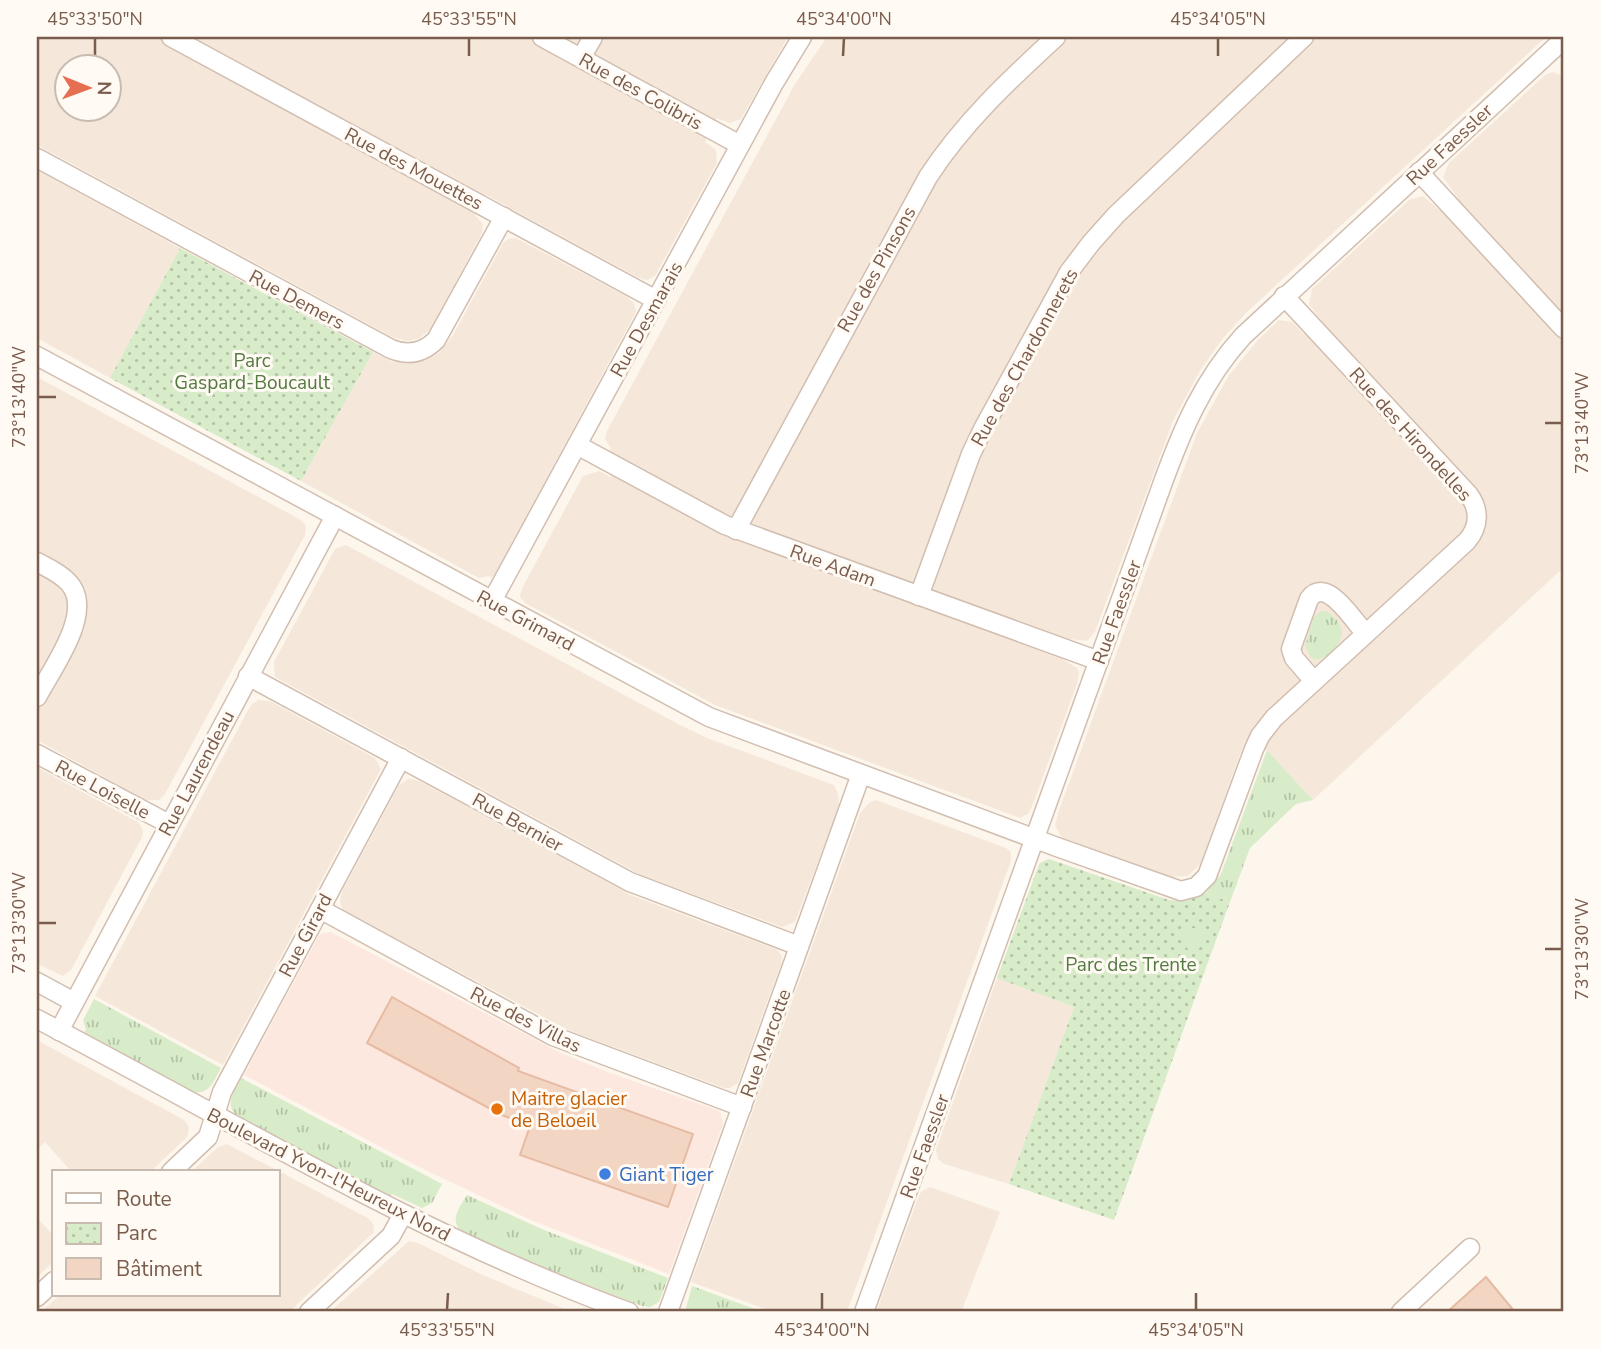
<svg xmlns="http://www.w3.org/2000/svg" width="1601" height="1349" font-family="'Nunito Sans',sans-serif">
	<defs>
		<pattern id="grass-tufts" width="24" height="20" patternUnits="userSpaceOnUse" patternTransform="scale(1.75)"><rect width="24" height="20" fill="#d8ecc9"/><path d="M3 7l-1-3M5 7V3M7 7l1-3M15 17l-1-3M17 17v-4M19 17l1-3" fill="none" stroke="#b4c2a5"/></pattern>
		<pattern id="park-dots" width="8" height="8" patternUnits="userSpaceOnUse" patternTransform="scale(1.75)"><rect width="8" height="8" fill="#d8ecc9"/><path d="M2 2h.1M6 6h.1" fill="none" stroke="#b4c2a5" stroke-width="1.8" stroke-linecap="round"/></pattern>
	</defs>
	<rect width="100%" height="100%" fill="#fdf6ec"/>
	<!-- residential -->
	<g fill="#f5e8da" fill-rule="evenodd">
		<path d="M 37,37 L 788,37 L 741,119 L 729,123 L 717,118 L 705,142 L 716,150 L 717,163 L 655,276 L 647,280 L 639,278 L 486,195 L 475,215 L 483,224 L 482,233 L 430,330 L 418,339 L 407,341 L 394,338 L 37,145 ZM 66,66 L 108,66 L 108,108 L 66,108 Z"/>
		<polygon points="827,37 1546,37 1247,312 1224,337 1201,369 1173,421 1095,632 1087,641 1070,639 1062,659 1077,668 1079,673 1077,684 1033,804 1028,814 1020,818 715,705 525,603 520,597 522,588 583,476 599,471 610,477 621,458 609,451 611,448 605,439 607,431 795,84"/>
		<polygon points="1552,72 1564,76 1564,567 1313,800 1267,750 1245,741 1200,864 1188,876 1171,877 1062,838 1055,826 1058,813 1197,433 1229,375 1258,340 1279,320 1292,322 1304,334 1320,319 1309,304 1312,289 1409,200 1423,196 1443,213 1458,198 1443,177 1449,163 1545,75"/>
		<polygon points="37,170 180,248 110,378 37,338"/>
		<polygon points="516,238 626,296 634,303 636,312 495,574 491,578 489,576 479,578 301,481 373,352 392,362 405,363 426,360 439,353 453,335 503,243 508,239"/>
		<polygon points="37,377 301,520 306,526 305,535 165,794 159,800 145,800 37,740"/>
		<polygon points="346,545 680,725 707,738 834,785 838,794 839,806 795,922 782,927 641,875 275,677 274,662 335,549"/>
		<polygon points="258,700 270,701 375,758 381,769 223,1065 95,996 247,712 252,704"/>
		<polygon points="37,767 139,823 143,831 142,837 71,970 63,976 37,964"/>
		<polygon points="408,779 416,780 423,783 633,896 778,950 782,957 781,964 738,1083 730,1088 724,1088 568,1030 343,910 340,902 342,892 399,785"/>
		<polygon points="876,800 1006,848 1011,852 1011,861 847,1312 774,1312 691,1282 860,813 869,803"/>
		<polygon points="997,978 1074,1007 1009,1184 944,1164 938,1159 936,1150"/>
		<polygon points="37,1040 184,1120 189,1127 188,1136 150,1172 72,1172 45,1142 37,1149"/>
		<polygon points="227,1144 368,1218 374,1225 373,1233 289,1312 41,1312 60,1295 278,1295 278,1172 191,1172 218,1147"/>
		<polygon points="930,1187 1000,1212 961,1312 876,1312 918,1198 921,1192"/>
		<polygon points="37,1218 54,1236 54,1261 37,1277"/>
		<polygon points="409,1241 418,1243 483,1275 572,1312 330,1312"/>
	</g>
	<!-- commercial -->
	<polygon fill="#fde8e0" points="331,932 559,1052 610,1073 717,1110 721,1113 723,1124 669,1274 531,1220 415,1165 244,1075 318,937 322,933"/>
	<!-- grass -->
	<g fill="url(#grass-tufts)">
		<path d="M 1321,611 C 1329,611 1331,614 1336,619 C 1351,635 1334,653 1318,660 L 1311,658 L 1305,646 L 1314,617 Z"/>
		<polygon points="1267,750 1313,800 1296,804 1250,848 1230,902 1206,893 1221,874"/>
		<path d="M 94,999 L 221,1068 C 214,1080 210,1095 194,1092 L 84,1032 L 86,1030 L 83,1020 Z"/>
		<path d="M 241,1078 L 442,1184 L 432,1203 L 422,1208 L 392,1194 L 390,1197 L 236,1115 C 224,1103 235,1091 241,1078 Z"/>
		<path d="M 467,1195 L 544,1230 L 668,1278 L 659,1302 L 650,1307 L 642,1306 L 557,1273 L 461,1231 C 449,1219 460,1207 467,1195 Z"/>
		<polygon points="692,1286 763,1312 685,1312"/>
	</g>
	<!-- park -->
	<g fill="url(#park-dots)">
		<polygon points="180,248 373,352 301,481 110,378"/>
		<polygon points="1049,859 1169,900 1186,901 1206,893 1230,902 1114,1220 1009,1184 1074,1007 997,978 1038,867 1040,863"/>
	</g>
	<!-- pitch -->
	<circle fill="#d8ecc9" cx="1193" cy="939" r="11"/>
	<!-- building -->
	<g fill="#f3d5c3" stroke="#e6bba3" stroke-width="2">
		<polygon points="392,997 519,1068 518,1071 693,1134 668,1207 520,1155 530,1126 502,1115 367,1043"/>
		<polygon points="1486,1277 1515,1312 1447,1312"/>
	</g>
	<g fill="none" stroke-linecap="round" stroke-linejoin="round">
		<defs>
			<g id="minor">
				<polyline points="171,37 656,300"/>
				<polyline points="542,37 740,145"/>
				<polyline points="581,58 593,37"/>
				<path d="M 37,158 L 391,349 C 408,356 423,353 436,340 L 504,217"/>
				<polyline points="1419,172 1564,329"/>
				<path d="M 37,356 L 709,717 L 1057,847 L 1181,891 L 1196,887 L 1207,876 L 1254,749 L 1260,736 L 1274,718 L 1467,541 C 1479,527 1480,510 1469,495 L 1284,296"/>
				<polyline points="577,445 725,525 1099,661"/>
				<path d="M 736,530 L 928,177 C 963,123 1009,80 1056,37"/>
				<path d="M 37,562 C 48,568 60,573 69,583 C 95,612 52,668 37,697"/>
				<polyline points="919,596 971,454 984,427 1069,272 1091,243 1116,215 1304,37"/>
				<polyline points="492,601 774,83 802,37"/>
				<polyline points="248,676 630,882 799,946"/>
				<path d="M 1313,680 L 1294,658 L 1291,649 L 1309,599 C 1326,575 1353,620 1365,633"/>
				<polyline points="37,754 169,824"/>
				<polyline points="320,909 553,1036 742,1107"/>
				<polyline points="37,982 74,1002"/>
				<path d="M 37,1019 C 232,1121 421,1236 629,1312"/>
				<polyline points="59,1031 335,516"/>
				<polyline points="171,1172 208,1137 222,1092 401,758"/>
				<polyline points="37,1297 54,1281"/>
				<polyline points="309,1312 391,1236 403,1214"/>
				<polyline points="668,1312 861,774"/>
				<path d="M 864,1312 L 1162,485 C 1182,430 1203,380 1243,336 L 1564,39"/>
				<polyline points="1401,1312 1470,1248"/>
			</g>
		</defs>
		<!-- minor casing -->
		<use href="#minor" stroke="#d1beb0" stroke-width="21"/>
		<!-- minor -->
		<use href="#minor" stroke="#fff" stroke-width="18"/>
	</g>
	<!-- ticks -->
	<path fill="none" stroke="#7a5c4d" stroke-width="2.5" d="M 95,56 L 95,38M 469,56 L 469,38M 843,56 L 844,38M 1218,56 L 1218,38M 38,397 L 56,397M 1545,423 L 1562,423M 38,923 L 56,923M 1545,949 L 1562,949M 447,1310 L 448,1293M 822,1310 L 822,1293M 1196,1310 L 1196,1293"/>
	<!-- markers -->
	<circle fill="#e8710a" stroke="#fffaf3" stroke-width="2.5" cx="497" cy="1109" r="7"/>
	<circle fill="#3f7fe0" stroke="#fffaf3" stroke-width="2.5" cx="605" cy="1174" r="7"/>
	<g text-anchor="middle" stroke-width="6" stroke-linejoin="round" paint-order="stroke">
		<!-- street labels -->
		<g font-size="19" fill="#7a5c4d" stroke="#fffaf3">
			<text transform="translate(641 91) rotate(29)" y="7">Rue des Colibris</text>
			<text transform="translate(1449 144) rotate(-43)" y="7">Rue Faessler</text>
			<text transform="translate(414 168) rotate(28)" y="7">Rue des Mouettes</text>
			<text transform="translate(876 269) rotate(-61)" y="7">Rue des Pinsons</text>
			<text transform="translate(297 299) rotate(28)" y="7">Rue Demers</text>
			<text transform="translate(646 319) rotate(-61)" y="7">Rue Desmarais</text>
			<text transform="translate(1024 357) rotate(-61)" y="7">Rue des Chardonnerets</text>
			<text transform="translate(1411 434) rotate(48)" y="7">Rue des Hirondelles</text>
			<text transform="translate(833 565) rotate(20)" y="7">Rue Adam</text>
			<text transform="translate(1116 612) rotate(-70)" y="7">Rue Faessler</text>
			<text transform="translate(526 620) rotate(28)" y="7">Rue Grimard</text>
			<text transform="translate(196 773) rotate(-62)" y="7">Rue Laurendeau</text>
			<text transform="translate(103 789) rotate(28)" y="7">Rue Loiselle</text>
			<text transform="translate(518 822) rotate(29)" y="7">Rue Bernier</text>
			<text transform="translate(305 935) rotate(-62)" y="7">Rue Girard</text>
			<text transform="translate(526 1019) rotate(27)" y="7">Rue des Villas</text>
			<text transform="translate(765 1043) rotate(-70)" y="7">Rue Marcotte</text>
			<text transform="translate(924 1146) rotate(-70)" y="7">Rue Faessler</text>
			<text transform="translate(329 1174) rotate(27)" y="7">Boulevard Yvon-l'Heureux Nord</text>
		</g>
		<!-- park labels -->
		<g font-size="19" fill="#537a41" stroke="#fffaf3">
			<text x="252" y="367">Parc<tspan x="252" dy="22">Gaspard-Boucault</tspan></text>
			<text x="1131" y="971">Parc des Trente</text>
		</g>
		<!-- food labels -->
		<g font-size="19" fill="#c56008" stroke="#fffaf3" text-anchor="start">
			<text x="511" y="1105">Maitre glacier<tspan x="511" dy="22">de Beloeil</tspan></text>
		</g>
		<!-- shop labels -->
		<g font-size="19" fill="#366cbe" stroke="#fffaf3" text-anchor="start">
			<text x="619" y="1181">Giant Tiger</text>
		</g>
	</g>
	<!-- border -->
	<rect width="1601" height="1349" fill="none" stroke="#fffaf3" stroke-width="77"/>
	<!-- legend -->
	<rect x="52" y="1170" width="228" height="126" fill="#fffaf3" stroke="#cabbb1" stroke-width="2"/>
	<rect x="66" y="1193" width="35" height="10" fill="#ffffff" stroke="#cabbb1" stroke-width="2"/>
	<text x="116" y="1206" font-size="21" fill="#7a5c4d">Route</text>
	<rect x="66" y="1223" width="35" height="21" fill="url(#park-dots)" stroke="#cabbb1" stroke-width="2"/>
	<text x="116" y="1240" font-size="21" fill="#7a5c4d">Parc</text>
	<rect x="66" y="1258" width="35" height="21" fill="#f3d5c3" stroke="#cabbb1" stroke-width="2"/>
	<text x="116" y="1276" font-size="21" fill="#7a5c4d">Bâtiment</text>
	<!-- north arrow -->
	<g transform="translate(88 88) rotate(91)"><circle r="33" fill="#fffaf3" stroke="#cabbb1" stroke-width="2"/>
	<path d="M0-5L12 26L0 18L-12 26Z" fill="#e76f51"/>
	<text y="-10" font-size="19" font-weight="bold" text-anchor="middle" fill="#7a5c4d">N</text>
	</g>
	<rect x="38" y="38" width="1524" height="1272" fill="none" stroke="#7a5c4d" stroke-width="2.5"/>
	<g font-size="18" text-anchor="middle" fill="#7a5c4d">
		<text x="95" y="25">45°33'50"N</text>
		<text x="469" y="25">45°33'55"N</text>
		<text x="844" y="25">45°34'00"N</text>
		<text x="1218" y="25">45°34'05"N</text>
		<text transform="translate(19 397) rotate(-90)" y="6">73°13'40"W</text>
		<text transform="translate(1582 423) rotate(-90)" y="6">73°13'40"W</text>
		<text transform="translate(19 923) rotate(-90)" y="6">73°13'30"W</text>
		<text transform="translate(1582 949) rotate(-90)" y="6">73°13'30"W</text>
		<text x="447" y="1336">45°33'55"N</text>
		<text x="822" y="1336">45°34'00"N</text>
		<text x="1196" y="1336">45°34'05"N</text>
	</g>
</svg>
